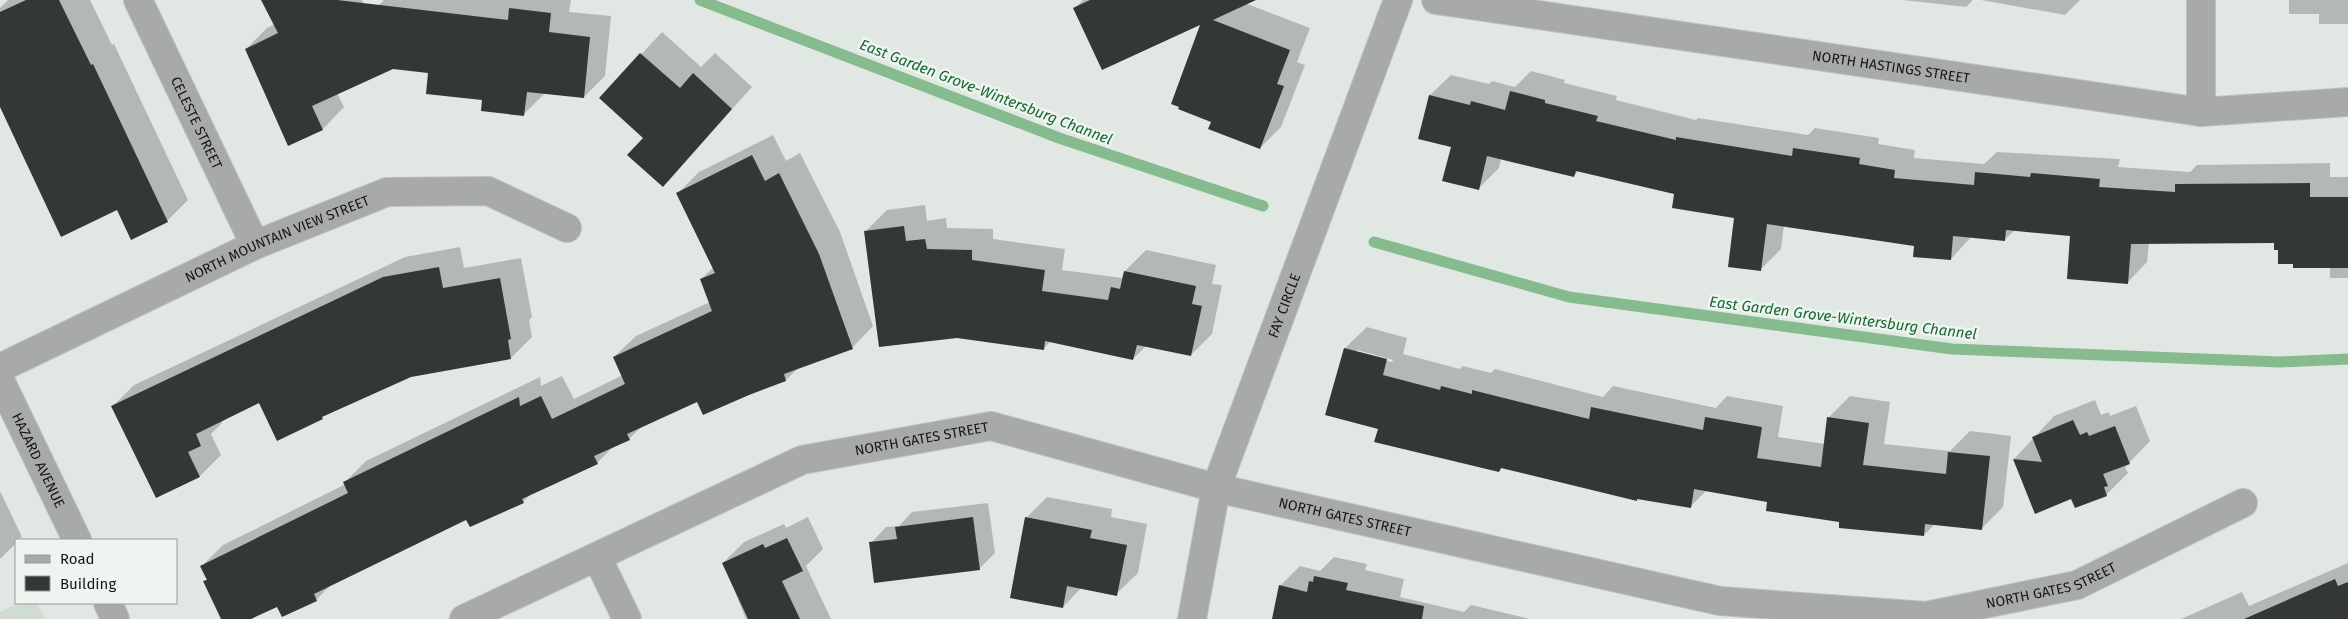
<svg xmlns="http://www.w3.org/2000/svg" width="2348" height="619" font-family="'Fira Sans',sans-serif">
	<rect width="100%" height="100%" fill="#e1e7e2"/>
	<!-- built -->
	<polygon fill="#d0dcd1" points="20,603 37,603 45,619 0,619 0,612"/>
	<!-- shadow -->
	<g fill="#0003" fill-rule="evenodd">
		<polygon points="8,0 90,0 112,45 114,44 188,200 167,221 117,208 0,104 0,8"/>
		<polygon points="263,0 362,0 376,30 379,5 384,0 571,0 569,12 611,16 605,76 584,97 546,92 524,114 483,99 430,72 392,68 337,93 344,107 323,129 288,144 246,49 267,28 275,24"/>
		<polygon points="1083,0 1237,0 1310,28 1297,62 1305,65 1281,127 1260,148 1212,121 1202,23 1075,8"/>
		<polygon points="1903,0 1973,0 1966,7"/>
		<polygon points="1981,0 2080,0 2065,15"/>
		<polygon points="2289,0 2348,0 2348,24 2319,24 2319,14 2289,14"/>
		<polygon points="662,32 701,67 715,53 752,87 663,185 644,138 601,98"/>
		<polygon points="1531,71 1565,80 1564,83 1617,96 1616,100 1696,120 1698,118 1808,135 1815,128 1879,138 1878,144 1915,150 1914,158 1984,164 1997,152 2120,159 2118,167 2190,172 2197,165 2330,163 2330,177 2348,177 2348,278 2330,278 2330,267 2294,263 2279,248 2275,241 2149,243 2147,262 2127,283 2072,235 2015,230 2005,239 1971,237 1951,259 1915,245 1784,225 1781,249 1760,270 1736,217 1675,193 1579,170 1574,176 1501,158 1499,168 1478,189 1452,146 1430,95 1451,75 1489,84 1492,81 1515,87"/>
		<polygon points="773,135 786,161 800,153 840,232 873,326 852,348 799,367 786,380 698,400 642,426 629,439 614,446 597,463 532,493 523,502 467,518 333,583 316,600 283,616 278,605 248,619 223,619 205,581 208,579 202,566 223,545 346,484 345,482 366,461 540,377 541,386 562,376 574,399 623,375 614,357 636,336 710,302 701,279 714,267 678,193 699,172"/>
		<polygon points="925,205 927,221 946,218 947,228 993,229 993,239 1065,249 1062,270 1122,278 1125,271 1146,250 1216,265 1212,284 1222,285 1212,334 1191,355 1146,346 1133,359 1051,341 1044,348 866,231 887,210"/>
		<polygon points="460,247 464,268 521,258 532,317 529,320 532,337 511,358 411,376 381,388 277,439 259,402 221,421 222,423 211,434 221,455 200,476 156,497 113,406 134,385 405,257"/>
		<path d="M 1367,327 L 1407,338 L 1403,354 L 1460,369 L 1463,366 L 1491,373 L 1495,369 L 1603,397 L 1613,386 L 1716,408 L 1727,396 L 1783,406 L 1778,437 L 1825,444 L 1829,417 L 1850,396 L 1890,402 L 1884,444 L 1950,451 L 1970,431 L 2011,436 L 2003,507 L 1982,528 L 1935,524 L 1924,535 L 1841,520 L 1769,500 L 1707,490 L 1691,506 L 1639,497 L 1637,500 L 1503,467 L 1499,471 L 1380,428 L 1345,348 ZM 1357,350 L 1393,360 L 1392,362 L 1357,353 Z"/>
		<polygon points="2095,400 2101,415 2109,412 2110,416 2136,406 2150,441 2125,467 2128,473 2106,495 2072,498 2014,459 2054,416"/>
		<polygon points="0,491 22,537 16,540 16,543 0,559"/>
		<polygon points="1047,497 1112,509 1111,517 1147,524 1138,573 1116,594 1082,587 1063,607 1026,518"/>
		<polygon points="988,503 995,553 979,569 871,543 886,527 899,526 912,512"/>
		<polygon points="808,517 823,549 806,566 831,619 746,619 723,563 744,542 784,524 786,528"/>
		<polygon points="1334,557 1367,564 1365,570 1404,579 1400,597 1464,612 1471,605 1530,619 1273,619 1280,586 1300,566 1320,571"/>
		<polygon points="2348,563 2348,619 2181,619 2242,592 2249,606"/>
	</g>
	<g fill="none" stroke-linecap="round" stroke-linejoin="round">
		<!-- stream -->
		<g stroke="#85bb8f" stroke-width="11">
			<polyline points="700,0 1059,138 1263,206"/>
			<polyline points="1374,242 1569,297 1952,349 2279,362 2348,359"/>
		</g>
	</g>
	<!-- building -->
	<g fill="#333834">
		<polygon points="26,0 59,0 91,65 93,64 168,222 131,240 117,210 61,237 0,107 0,12"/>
		<polygon points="261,0 337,0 508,20 509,8 551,13 549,32 590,37 584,98 527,92 524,116 481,111 482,100 426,94 428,73 393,69 312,106 323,130 288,146 245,49 278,33"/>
		<polygon points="1090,0 1256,0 1213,20 1290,50 1277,84 1284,86 1260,149 1208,129 1211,122 1178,109 1179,107 1171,104 1200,25 1102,70 1073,8"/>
		<polygon points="640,53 680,88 693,73 732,109 663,187 627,155 643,138 599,98"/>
		<polygon points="1510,91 1545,100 1545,103 1598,116 1596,121 1676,140 1676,137 1792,156 1793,148 1860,158 1859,164 1895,170 1894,178 1974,185 1975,172 2030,177 2031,173 2100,179 2099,187 2175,192 2175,184 2310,183 2310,197 2348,197 2348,268 2293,268 2293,264 2278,264 2278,250 2274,250 2274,243 2131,244 2128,284 2067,279 2070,236 2006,230 2005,241 1953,236 1951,260 1913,257 1914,246 1767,224 1761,271 1728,267 1734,218 1672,208 1674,194 1576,171 1574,177 1487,156 1479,190 1442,181 1451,147 1418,139 1429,95 1470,105 1471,101 1505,110"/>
		<polygon points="752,155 765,181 779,173 819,254 853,349 784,374 786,381 749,395 703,415 697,402 627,434 630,440 594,456 598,464 522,499 524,503 470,527 466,520 314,594 317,601 282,617 277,607 251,619 221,619 203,581 207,580 200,566 348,493 343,482 519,397 520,406 541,396 552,419 625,384 613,357 712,311 700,279 715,273 676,193"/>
		<polygon points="904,226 906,241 925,239 927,249 972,250 972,260 1045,270 1042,291 1108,300 1111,287 1120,289 1124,271 1196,286 1192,304 1202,306 1191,356 1137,345 1133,360 1045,341 1044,350 957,338 879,347 864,231"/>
		<polygon points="439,267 443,288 500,278 511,339 508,340 511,359 411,377 322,417 323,419 277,441 259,403 196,434 201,446 188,452 200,477 156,498 111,406 383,277"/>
		<polygon points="1344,348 1387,359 1383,375 1440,390 1441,386 1472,394 1472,390 1589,419 1591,407 1703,430 1705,417 1762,427 1757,458 1821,467 1827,417 1869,423 1863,465 1946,474 1948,452 1990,456 1982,530 1925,524 1924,536 1839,528 1839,522 1766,511 1767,502 1694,489 1691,508 1637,499 1637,501 1501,468 1499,472 1374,442 1378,429 1325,415"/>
		<polygon points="2073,420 2080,435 2087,432 2089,436 2115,426 2130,464 2103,474 2108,486 2104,487 2107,496 2075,508 2071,499 2035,514 2013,459 2042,462 2032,437"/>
		<polygon points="973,517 980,570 874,583 869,542 897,539 895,527"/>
		<polygon points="1025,517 1092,530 1090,538 1127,545 1117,596 1067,586 1063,608 1010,598"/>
		<polygon points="787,538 803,571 782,581 800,619 748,619 722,563 763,544 765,548"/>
		<polygon points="1314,576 1348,583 1346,590 1424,606 1422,619 1272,619 1279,585 1307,592 1309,581 1313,582"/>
		<polygon points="2335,579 2338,586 2348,582 2348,619 2244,619"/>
	</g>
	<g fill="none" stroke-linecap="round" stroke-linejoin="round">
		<defs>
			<g id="minor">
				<path id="s1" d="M 138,0 L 255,245"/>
				<path id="s2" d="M 1436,0 L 2201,112 L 2348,102"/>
				<polyline points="2201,112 2201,0"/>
				<path id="s3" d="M 0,368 L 255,245 L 387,192 L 488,191 L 567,228"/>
				<path id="s4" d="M 0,380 L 77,540"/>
				<polyline points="597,557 627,619"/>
				<polyline points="108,603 115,619"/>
				<path id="s5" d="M 464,619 L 802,460 L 991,426 L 1216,488 L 1720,601 L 1926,616 L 2077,585 L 2243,503"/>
				<path id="s6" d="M 1192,619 L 1216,488 L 1398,0"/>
			</g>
		</defs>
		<!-- minor casing -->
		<use href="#minor" stroke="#bcc2bd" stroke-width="30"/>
		<!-- minor -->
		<use href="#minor" stroke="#a8aaa8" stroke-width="28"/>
	</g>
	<g text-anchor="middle" stroke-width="5" stroke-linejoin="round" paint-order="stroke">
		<!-- street labels -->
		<g font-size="14" fill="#151715" stroke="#eef4ef">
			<text dy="5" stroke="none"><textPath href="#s2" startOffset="460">NORTH HASTINGS STREET</textPath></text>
			<text dy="5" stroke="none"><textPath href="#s1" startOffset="136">CELESTE STREET</textPath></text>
			<text dy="5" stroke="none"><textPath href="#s3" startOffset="306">NORTH MOUNTAIN VIEW STREET</textPath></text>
			<text dy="5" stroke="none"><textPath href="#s6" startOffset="328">FAY CIRCLE</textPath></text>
			<text dy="5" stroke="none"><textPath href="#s5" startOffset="495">NORTH GATES STREET</textPath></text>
			<text dy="5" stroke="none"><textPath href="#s4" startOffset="89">HAZARD AVENUE</textPath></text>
			<text dy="5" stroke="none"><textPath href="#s5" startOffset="931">NORTH GATES STREET</textPath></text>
			<text dy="5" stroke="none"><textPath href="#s5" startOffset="1651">NORTH GATES STREET</textPath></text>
		</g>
		<!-- water labels -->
		<g font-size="15" font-style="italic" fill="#176832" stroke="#eef4ef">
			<text transform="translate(986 92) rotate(21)" y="5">East Garden Grove-Wintersburg Channel</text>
			<text transform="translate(1843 318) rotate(7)" y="5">East Garden Grove-Wintersburg Channel</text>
		</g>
	</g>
	<!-- legend -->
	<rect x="15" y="539" width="162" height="65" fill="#eef4ef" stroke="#979c98"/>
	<rect x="25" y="555" width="25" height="8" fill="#a8aaa8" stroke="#979c98"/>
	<text x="60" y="564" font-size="15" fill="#151715">Road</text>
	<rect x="25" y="576" width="25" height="15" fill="#333834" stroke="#979c98"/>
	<text x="60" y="589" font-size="15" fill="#151715">Building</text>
</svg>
